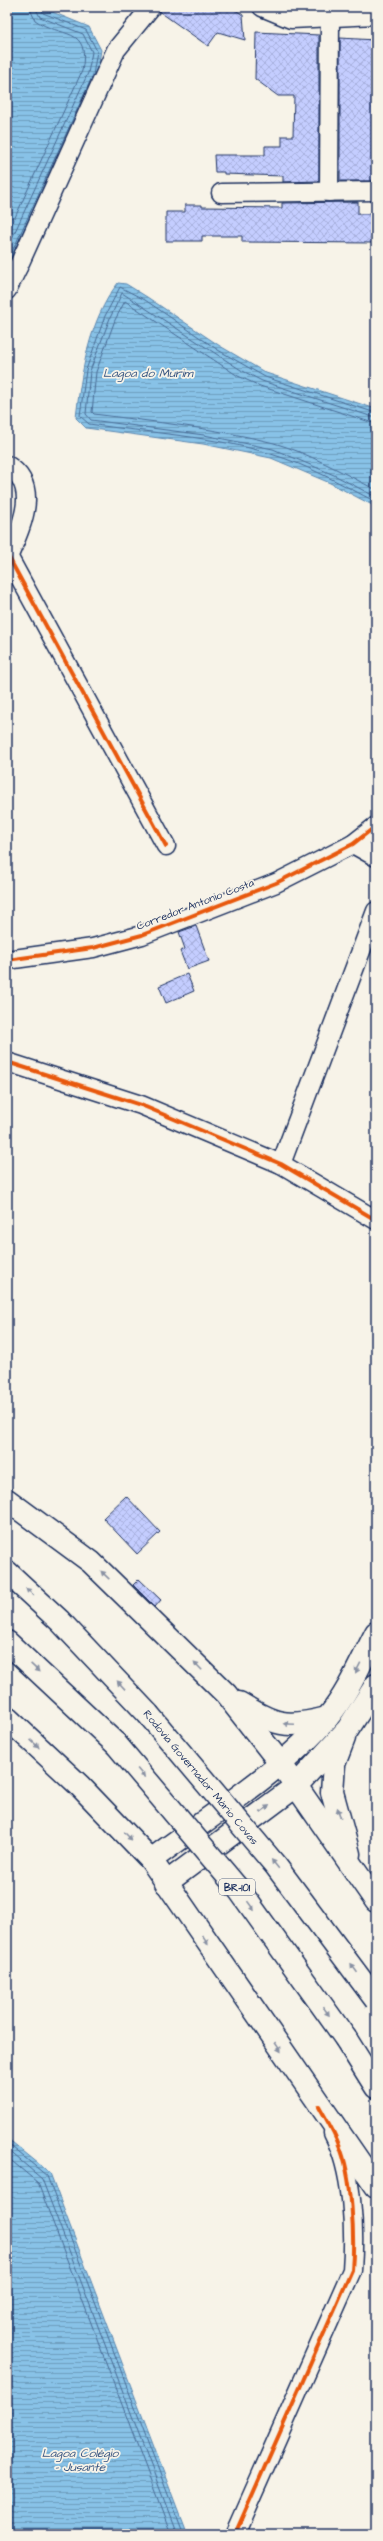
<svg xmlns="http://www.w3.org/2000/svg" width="383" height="2541" font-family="'Architects Daughter',sans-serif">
	<defs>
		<pattern id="water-rules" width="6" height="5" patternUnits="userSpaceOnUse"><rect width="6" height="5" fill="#88c2e7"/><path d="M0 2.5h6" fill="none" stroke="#6e9ebe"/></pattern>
		<pattern id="building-cross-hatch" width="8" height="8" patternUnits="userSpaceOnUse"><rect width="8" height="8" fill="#c4cdff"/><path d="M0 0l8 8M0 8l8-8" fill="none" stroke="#a8b0dd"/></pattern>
	</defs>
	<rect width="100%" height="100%" fill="#f7f3e8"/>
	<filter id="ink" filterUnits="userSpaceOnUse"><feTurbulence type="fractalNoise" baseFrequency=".025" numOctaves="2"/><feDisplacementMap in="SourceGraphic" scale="8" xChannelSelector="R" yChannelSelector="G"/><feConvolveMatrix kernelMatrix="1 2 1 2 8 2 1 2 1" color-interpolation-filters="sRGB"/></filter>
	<g filter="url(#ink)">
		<!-- water -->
		<g fill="url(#water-rules)" stroke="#5c87b0">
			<polygon points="7,7 40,7 89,27 101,50 97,75 15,255 7,261"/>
			<path d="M 118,283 L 126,284 L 147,297 L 220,346 L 266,373 L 376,409 L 376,507 L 330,483 L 271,458 L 203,444 L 86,428 L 76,418 C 81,374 89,320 118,283 Z"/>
			<polygon points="7,2138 50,2173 187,2534 7,2534"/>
		</g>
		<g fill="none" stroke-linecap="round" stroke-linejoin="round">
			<!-- shore -->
			<g stroke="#476a95" stroke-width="1">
				<path d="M 7,235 L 82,71 C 91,25 61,39 35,20 L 29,7"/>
				<polyline points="7,249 88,73 92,52 83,34 40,17 35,7"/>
				<polyline points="7,256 12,252 93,75 97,51 86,30 43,13 41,7"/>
				<path d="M 376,413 L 265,377 L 218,350 L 145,300 L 120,287 L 105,316 L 86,370 L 80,416 L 89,424 C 149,433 213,436 271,454 C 308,465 343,485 376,502"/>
				<polyline points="376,418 262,381 241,370 122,293 110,318 90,371 86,414 91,420 204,435 273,449 334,475 376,497"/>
				<path d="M 376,424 L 260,386 L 238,376 L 125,301 L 115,320 L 96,372 L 92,412 L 94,414 C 154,422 215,428 274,443 C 306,452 346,474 376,490"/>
				<polyline points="7,2143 47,2176 183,2534"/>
				<polyline points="7,2149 42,2179 177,2534"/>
				<polyline points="7,2157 38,2183 171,2534"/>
			</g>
		</g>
		<!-- building -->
		<g fill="url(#building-cross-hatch)" stroke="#1b2f5e">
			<polygon points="161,7 231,7 243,15 245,40 218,32 208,46 160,12"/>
			<polygon points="256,32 319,35 319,181 283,182 283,176 224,174 224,172 215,172 214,155 265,155 265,146 282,146 282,136 293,136 294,96 278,96 255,79"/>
			<polygon points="340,38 376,40 376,181 340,181"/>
			<polygon points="358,202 358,214 376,214 376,243 242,242 242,236 202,236 202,241 166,241 166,212 185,212 185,205 202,205 202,207 282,208 282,203"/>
			<polygon points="196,926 209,961 187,969 180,951 185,949 179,932"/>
			<polygon points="187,974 194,991 166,1003 159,986"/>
			<polygon points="126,1496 160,1532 137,1554 103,1518"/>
			<polygon points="139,1579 161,1600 155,1607 133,1585"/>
		</g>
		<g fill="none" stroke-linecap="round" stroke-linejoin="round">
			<defs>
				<g id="street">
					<polyline points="262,7 291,19 376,15"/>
					<polyline points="329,192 330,16"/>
					<polyline points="221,193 376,191"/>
					<polyline points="7,274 18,267 116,50 151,7"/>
					<polyline points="7,290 18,267"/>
					<path d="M 7,465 C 43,487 19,531 7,560"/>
					<polyline points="8,556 166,846"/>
					<polyline points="353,844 376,857"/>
					<polyline points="7,960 93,948 142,935 276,883 353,844 376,826"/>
					<polyline points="7,1062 141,1105 281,1164 376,1220"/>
					<polyline points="281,1164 376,911"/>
					<path d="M 235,2534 L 352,2270 C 355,2229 353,2171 333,2133"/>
				</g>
				<g id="secondary">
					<polyline points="7,1500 91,1562 226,1694 281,1764 376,1901"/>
					<path d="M 239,1703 C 276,1725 285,1729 327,1718"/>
					<polyline points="7,1718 80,1786 151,1860 376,2186"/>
					<polyline points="344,1738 334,1764 332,1792 349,1854"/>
					<path d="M 151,1860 C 207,1818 284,1770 328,1717 C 348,1693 361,1662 376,1633"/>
					<polyline points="166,1883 296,1786 348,1729 376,1685"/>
				</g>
				<g id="highway">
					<polyline points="7,1572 60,1621 148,1714"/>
					<polyline points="7,1642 116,1744"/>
					<polyline points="346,2039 376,2087"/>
				</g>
			</defs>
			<!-- street casing -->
			<use href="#street" stroke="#1b2f5e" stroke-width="21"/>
			<!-- secondary casing -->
			<use href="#secondary" stroke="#1b2f5e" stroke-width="25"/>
			<!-- highway casing -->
			<use href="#highway" stroke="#1b2f5e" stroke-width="25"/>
			<!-- street -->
			<use href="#street" stroke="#f7f3e8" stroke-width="18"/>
			<!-- secondary -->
			<use href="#secondary" stroke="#f7f3e8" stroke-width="22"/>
			<!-- highway -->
			<use href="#highway" stroke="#f7f3e8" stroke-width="22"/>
			<defs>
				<g id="highway-bridge">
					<polyline points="148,1714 276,1866 376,2000"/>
					<polyline points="116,1744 240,1891 346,2039"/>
				</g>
			</defs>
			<!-- highway-bridge casing -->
			<use href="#highway-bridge" stroke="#1b2f5e" stroke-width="25" stroke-linecap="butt"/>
			<!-- highway-bridge -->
			<use href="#highway-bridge" stroke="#f7f3e8" stroke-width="22"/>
			<defs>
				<g id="cycleway">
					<polyline points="8,556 166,846"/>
					<polyline points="7,960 93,948 142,935 276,883 353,844 376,826"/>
					<polyline points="7,1062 141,1105 281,1164 376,1220"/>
					<path d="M 235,2534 L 352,2270 C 355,2237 352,2175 339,2145 C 334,2131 326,2119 319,2106"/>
				</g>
			</defs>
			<!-- cycleway casing -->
			<use href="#cycleway" stroke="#f7f3e8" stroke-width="6"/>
			<!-- cycleway -->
			<use href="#cycleway" stroke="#e8590c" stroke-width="4"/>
		</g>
		<!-- one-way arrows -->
		<defs><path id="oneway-solid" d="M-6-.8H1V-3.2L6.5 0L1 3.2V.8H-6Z"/></defs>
		<g fill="#8991a3">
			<use href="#oneway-solid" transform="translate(105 1575) rotate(-136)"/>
			<use href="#oneway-solid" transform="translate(30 1592) rotate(-138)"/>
			<use href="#oneway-solid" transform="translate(198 1666) rotate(-134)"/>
			<use href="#oneway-solid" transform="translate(35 1668) rotate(43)"/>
			<use href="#oneway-solid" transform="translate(358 1668) rotate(117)"/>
			<use href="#oneway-solid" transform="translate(121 1685) rotate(-133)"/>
			<use href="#oneway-solid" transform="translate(289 1724) rotate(-177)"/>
			<use href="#oneway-solid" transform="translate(35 1744) rotate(43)"/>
			<use href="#oneway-solid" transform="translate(141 1773) rotate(50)"/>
			<use href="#oneway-solid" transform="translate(265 1809) rotate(-37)"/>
			<use href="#oneway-solid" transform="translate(339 1813) rotate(-107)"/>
			<use href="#oneway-solid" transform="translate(128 1836) rotate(46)"/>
			<use href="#oneway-solid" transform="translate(275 1864) rotate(-129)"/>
			<use href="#oneway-solid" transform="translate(251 1906) rotate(54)"/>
			<use href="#oneway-solid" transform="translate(205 1940) rotate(56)"/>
			<use href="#oneway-solid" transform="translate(354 1968) rotate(-125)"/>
			<use href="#oneway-solid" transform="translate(326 2011) rotate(54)"/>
			<use href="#oneway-solid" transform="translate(278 2047) rotate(56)"/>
		</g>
	</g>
	<g text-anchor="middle" stroke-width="3.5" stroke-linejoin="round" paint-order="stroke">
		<!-- shield labels -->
		<rect fill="#f7f3e8" stroke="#5d6a87" stroke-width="1" x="219" y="1879" width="36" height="16" rx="3"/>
		<g font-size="10" font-weight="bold" fill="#1b2f5e">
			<text x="237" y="1891">BR-101</text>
		</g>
		<!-- street labels -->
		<g font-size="11" fill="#1b2f5e" stroke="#f7f3e8">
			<text transform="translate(195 904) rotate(-21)" y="4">Corredor Antonio Costa</text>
			<text transform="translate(201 1777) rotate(50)" y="4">Rodovia Governador Mário Covas</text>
		</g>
		<!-- water labels -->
		<g font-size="12" font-style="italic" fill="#365480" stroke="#f7f3e8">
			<text x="148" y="377">Lagoa do Murim</text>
			<text x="80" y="2457">Lagoa Colégio<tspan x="80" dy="14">- Jusante</tspan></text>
		</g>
	</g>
	<!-- margin -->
	<rect width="383" height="2541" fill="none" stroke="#f7f3e8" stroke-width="24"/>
	<rect x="12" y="12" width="359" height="2517" fill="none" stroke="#1b2f5e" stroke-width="1.5" filter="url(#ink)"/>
</svg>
